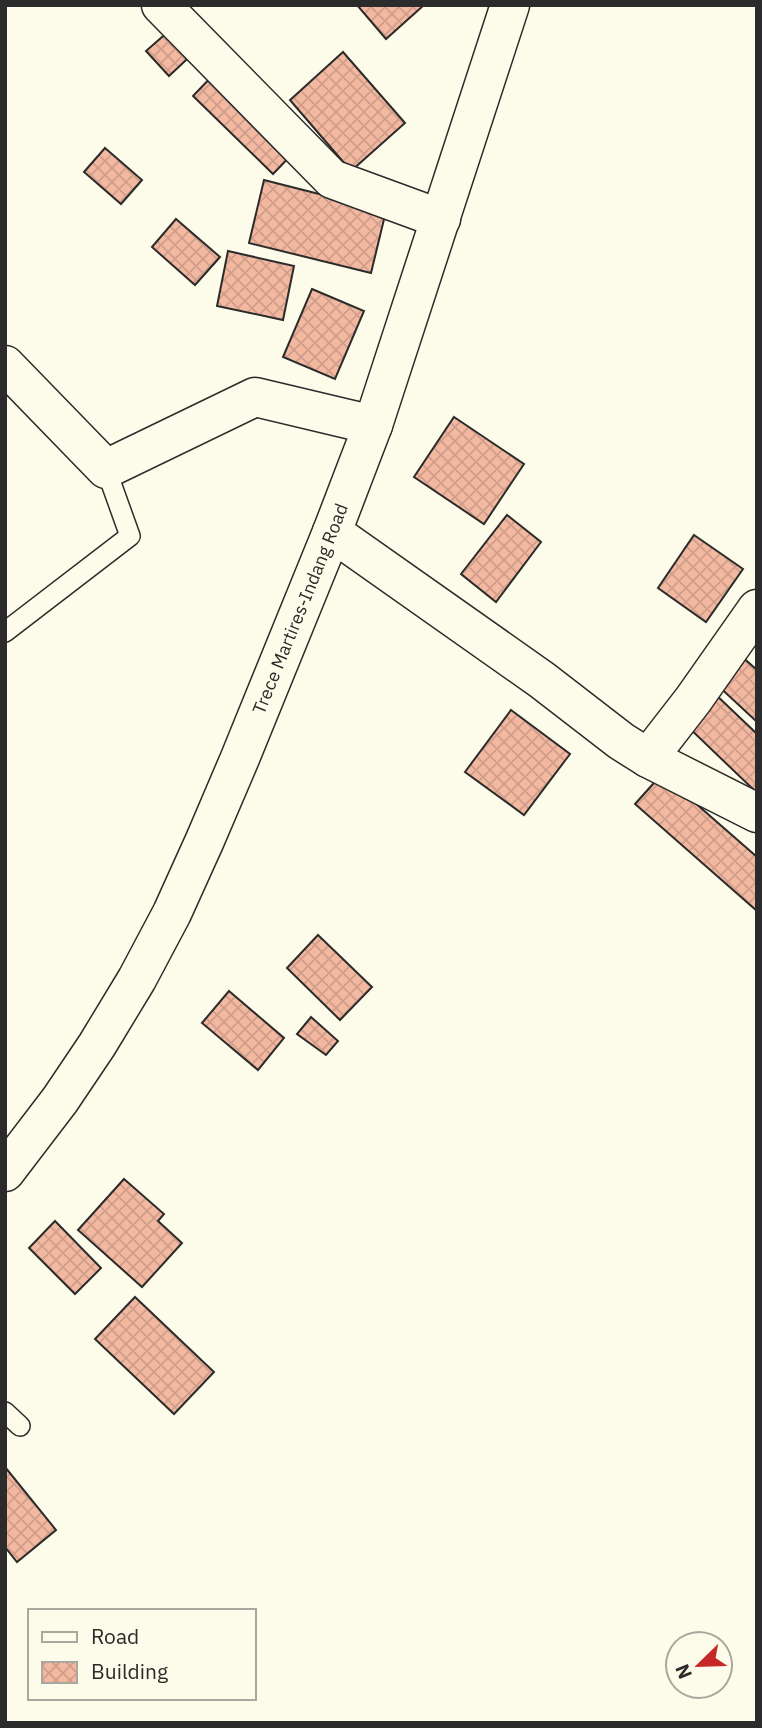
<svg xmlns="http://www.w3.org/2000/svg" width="762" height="1728" font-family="'IBM Plex Sans',sans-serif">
	<defs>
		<pattern id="building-cross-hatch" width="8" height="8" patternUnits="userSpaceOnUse" patternTransform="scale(1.75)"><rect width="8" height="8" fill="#f2b8a0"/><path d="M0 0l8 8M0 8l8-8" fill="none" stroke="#d09e8a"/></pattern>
	</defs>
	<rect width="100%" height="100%" fill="#fdfbea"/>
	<!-- building -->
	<g fill="url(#building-cross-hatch)" stroke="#2b2b2b" stroke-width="2">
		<polygon points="357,5 424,5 386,39"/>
		<polygon points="178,23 200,47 169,76 146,51"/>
		<polygon points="343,52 405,123 351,171 290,100"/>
		<polygon points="217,71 296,150 273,174 193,96"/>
		<polygon points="105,148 142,180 121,204 84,172"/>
		<polygon points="264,180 386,211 371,273 249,243"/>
		<polygon points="176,219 220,257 195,285 152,247"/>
		<polygon points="228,251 294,266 283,320 217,306"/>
		<polygon points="312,289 364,311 335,379 283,357"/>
		<polygon points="454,417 524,464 484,524 414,477"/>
		<polygon points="507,515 541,542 496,602 461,574"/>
		<polygon points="694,535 743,569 706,622 658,588"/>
		<polygon points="739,654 757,670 757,722 714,682"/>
		<polygon points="713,692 757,734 757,793 684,723"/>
		<polygon points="511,710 570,754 524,815 465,772"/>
		<polygon points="662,774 757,857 757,911 635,804"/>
		<polygon points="318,935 372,987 340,1020 287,968"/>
		<polygon points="229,991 284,1038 258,1070 202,1023"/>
		<polygon points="311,1017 338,1041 326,1055 297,1034"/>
		<polygon points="124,1179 164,1214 158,1221 182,1243 142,1287 78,1230"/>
		<polygon points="55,1221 101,1268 75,1294 29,1248"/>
		<polygon points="135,1297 214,1372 174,1414 95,1339"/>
		<polygon points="5,1467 56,1530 17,1562 5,1547"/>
	</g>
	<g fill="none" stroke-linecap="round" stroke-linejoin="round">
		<defs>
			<g id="service">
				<polyline points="5,632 130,536 106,469"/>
				<polyline points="5,1412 20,1426"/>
			</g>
			<g id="minor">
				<polyline points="161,5 332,179 441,219"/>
				<polyline points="5,365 106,469 255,397 373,425"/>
				<polyline points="332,532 542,680 621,741 648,758 757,813"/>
				<polyline points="648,758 693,700 757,609"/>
			</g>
			<g id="primary">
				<path id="s1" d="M 5,1172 L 60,1100 L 97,1045 L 137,979 L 172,913 L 205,840 L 240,758 L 332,532 L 373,425 L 510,5"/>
			</g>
		</defs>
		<!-- service casing -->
		<use href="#service" stroke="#2b2b2b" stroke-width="22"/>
		<!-- minor casing -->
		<use href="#minor" stroke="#2b2b2b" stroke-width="41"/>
		<!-- primary casing -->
		<use href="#primary" stroke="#2b2b2b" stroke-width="41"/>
		<!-- service -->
		<use href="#service" stroke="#fdfbea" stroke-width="19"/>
		<!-- minor -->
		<use href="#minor" stroke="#fdfbea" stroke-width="38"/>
		<!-- primary -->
		<use href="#primary" stroke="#fdfbea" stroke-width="38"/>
	</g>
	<g text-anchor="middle" stroke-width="5" stroke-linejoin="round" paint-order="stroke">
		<!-- street labels -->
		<g font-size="18" fill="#2b2b2b" stroke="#fdfbea">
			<text dy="6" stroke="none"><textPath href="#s1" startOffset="639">Trece Martires-Indang Road</textPath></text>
		</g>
	</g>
	<!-- border -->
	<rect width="762" height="1728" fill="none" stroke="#2b2b2b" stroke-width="14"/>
	<!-- legend -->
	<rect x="28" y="1609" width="228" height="91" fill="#fdfbea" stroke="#a9a89e" stroke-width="2"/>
	<rect x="42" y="1632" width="35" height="10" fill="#fdfbea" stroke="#a9a89e" stroke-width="2"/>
	<text x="91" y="1644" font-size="21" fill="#2b2b2b">Road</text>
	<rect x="42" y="1662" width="35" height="21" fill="url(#building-cross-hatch)" stroke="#a9a89e" stroke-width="2"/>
	<text x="91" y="1679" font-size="21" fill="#2b2b2b">Building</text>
	<!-- north arrow -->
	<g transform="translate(699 1665) rotate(247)"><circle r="33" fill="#fdfbea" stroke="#a9a89e" stroke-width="2"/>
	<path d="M0-5L12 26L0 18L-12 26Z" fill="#c62828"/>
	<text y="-10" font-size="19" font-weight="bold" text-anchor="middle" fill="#2b2b2b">N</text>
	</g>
</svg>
